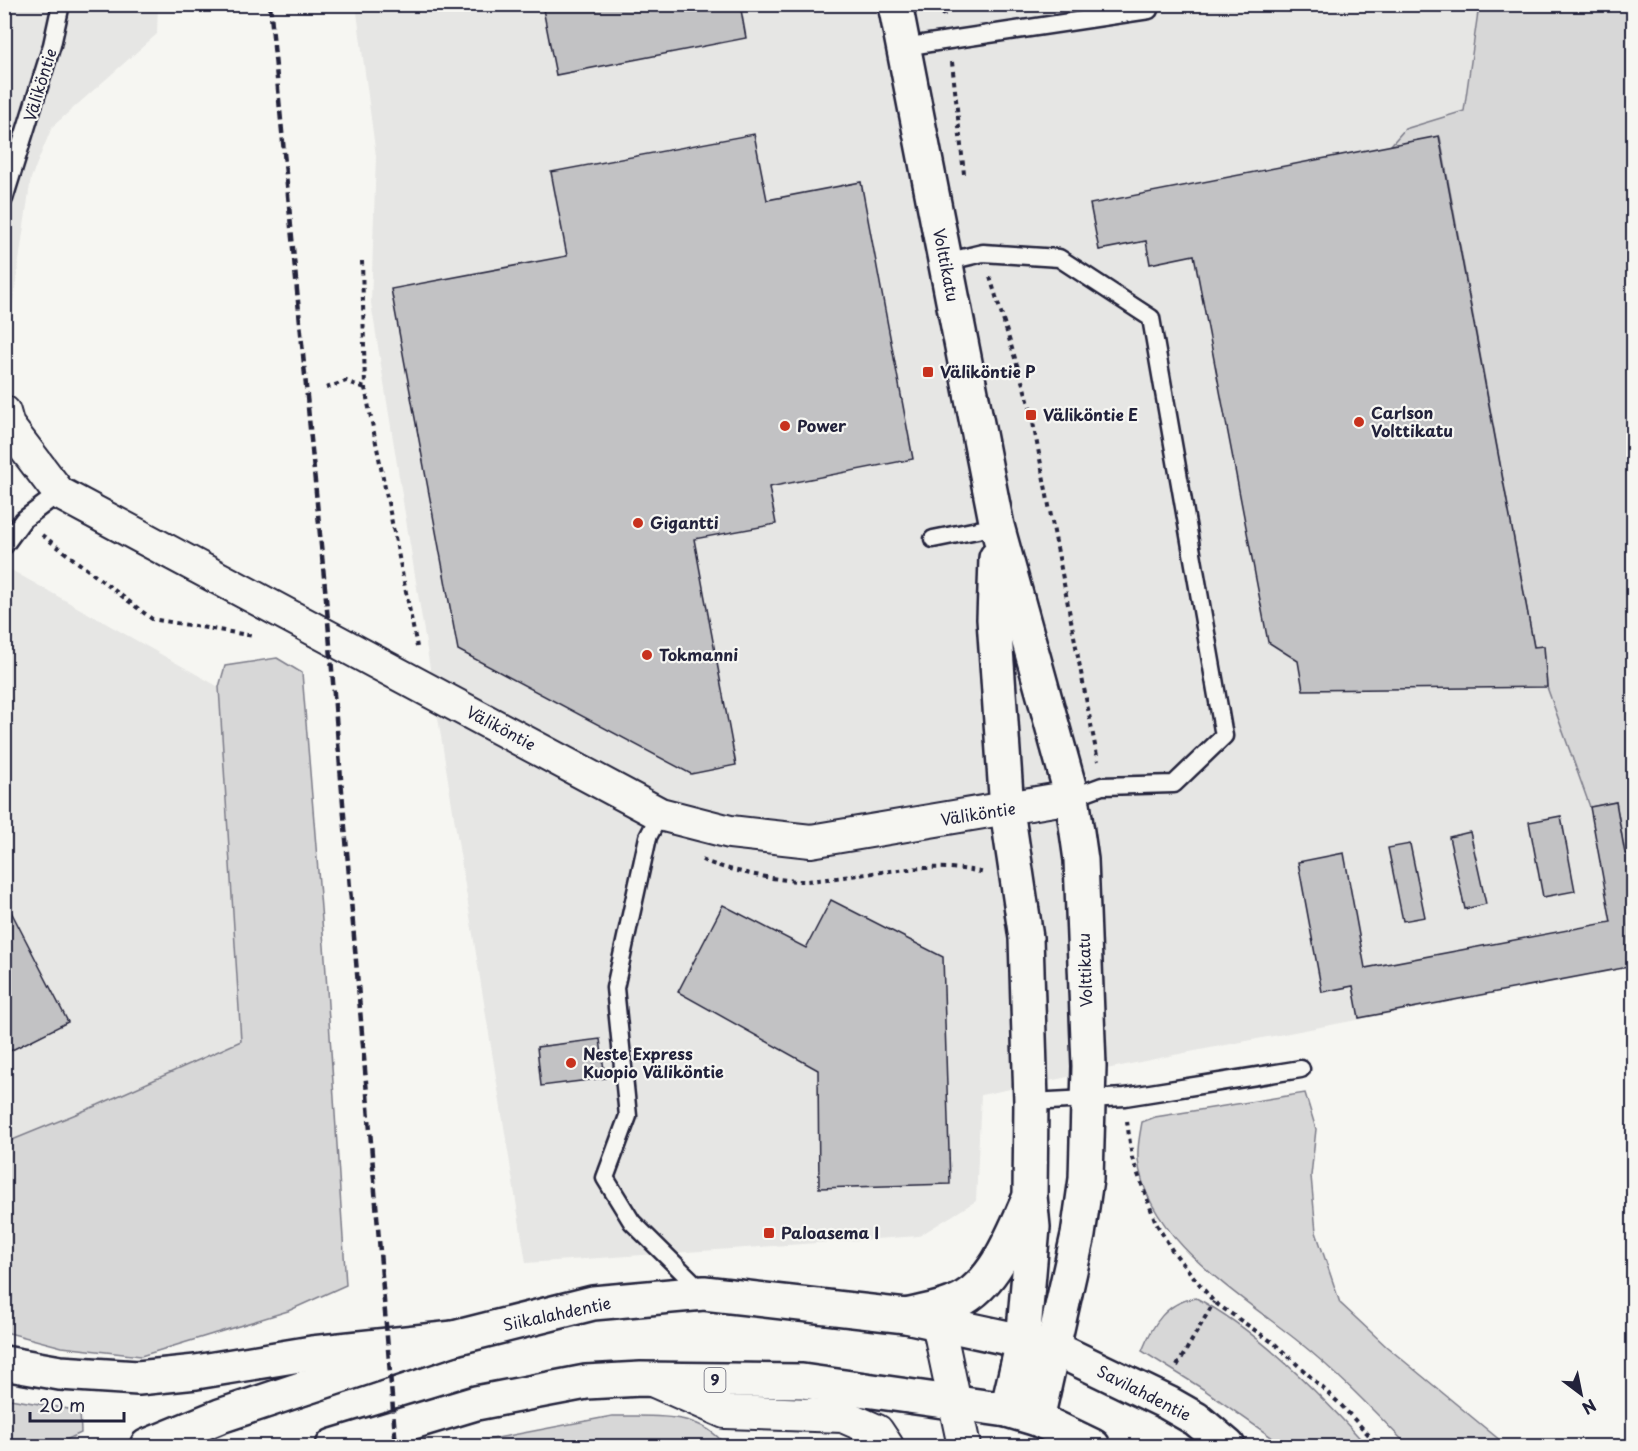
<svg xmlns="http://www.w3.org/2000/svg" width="1638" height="1451" font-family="'Playpen Sans',sans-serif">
	<rect width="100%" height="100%" fill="#f6f6f2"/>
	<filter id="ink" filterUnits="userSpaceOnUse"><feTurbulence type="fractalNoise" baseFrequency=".0167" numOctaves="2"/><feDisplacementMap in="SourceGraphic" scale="12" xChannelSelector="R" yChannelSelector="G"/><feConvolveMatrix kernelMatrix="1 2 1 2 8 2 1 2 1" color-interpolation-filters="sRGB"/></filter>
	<g filter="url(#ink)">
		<!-- built -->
		<g fill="#e6e6e4">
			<polygon points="5,5 158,5 157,34 52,127 31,178 10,323 5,323"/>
			<polygon points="356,5 1484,5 1633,803 1633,967 1174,1055 981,1095 976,1201 919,1236 526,1263 371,303 376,156"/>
			<polygon points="4,566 219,687 241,1041 5,1228"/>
		</g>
		<!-- green -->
		<g fill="#d7d7d7" stroke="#7c7c89" stroke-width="1.5">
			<polygon points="1479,5 1633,5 1633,853 1625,854 1616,802 1590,807 1547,687 1544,646 1534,647 1440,137 1391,145 1405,129 1464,111"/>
			<polygon points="277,658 302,673 325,958 346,1285 288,1311 141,1356 62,1347 5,1332 5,1143 98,1105 241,1041 219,687 225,666"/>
			<path d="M 1305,1093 L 1316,1129 L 1311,1176 L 1316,1232 L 1340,1303 L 1387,1347 L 1507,1446 L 1408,1446 C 1374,1411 1338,1373 1299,1342 C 1242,1296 1145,1239 1138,1159 C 1137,1147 1140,1134 1142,1122 L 1155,1117 Z"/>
			<path d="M 1196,1298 C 1255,1328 1323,1397 1367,1446 L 1284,1446 L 1203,1389 L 1142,1351 C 1153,1324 1166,1302 1196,1298 Z"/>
			<polygon points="4,1398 80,1411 81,1433 53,1446 5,1446"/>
			<path d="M 612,1416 C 654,1417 698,1410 726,1446 L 455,1446 Z"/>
		</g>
		<!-- building -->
		<g fill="#c2c2c4" stroke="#22223b" stroke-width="1.5">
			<polygon points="542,4 740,4 746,38 556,75"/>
			<polygon points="754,134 767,200 861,182 913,459 769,487 776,524 694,539 736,765 691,774 458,650 391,289 567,256 551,172"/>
			<polygon points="1439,136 1534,647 1544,646 1547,687 1303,690 1298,661 1268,642 1194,255 1150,264 1146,241 1099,250 1090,204"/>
			<polygon points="1616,802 1625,854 1634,853 1634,966 1359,1018 1353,986 1322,992 1298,862 1344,853 1365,968 1611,922 1590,807"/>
			<polygon points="1561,816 1575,891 1543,897 1529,822"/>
			<polygon points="1470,832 1486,904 1465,909 1449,837"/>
			<polygon points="1410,844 1425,917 1403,921 1388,848"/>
			<polygon points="4,898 68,1022 4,1054"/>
			<polygon points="831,900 943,957 950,1184 819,1188 818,1070 678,992 723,905 806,948"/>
			<polygon points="600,1039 605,1078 541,1086 537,1047"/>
		</g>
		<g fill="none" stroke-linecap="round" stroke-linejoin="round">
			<defs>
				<g id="lane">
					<polyline points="903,47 1149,10 1148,4"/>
					<polyline points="4,199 52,45 61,4"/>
					<polyline points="945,262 983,253 1059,258 1151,318 1224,736 1174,784 1102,786 1072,797"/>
					<polyline points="933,539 997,526"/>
					<polyline points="4,546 23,520 59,493"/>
					<polyline points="660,814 648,837 615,988 628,1116 605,1178 632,1222 703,1292"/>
					<polyline points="1031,1102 1125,1097 1301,1069"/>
				</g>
				<g id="street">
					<polyline points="4,412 8,426 59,493 660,814 730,832 811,841 1072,797"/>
					<polyline points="938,1323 964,1446"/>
					<polyline points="650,1379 725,1412 843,1416 877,1431 887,1446"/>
				</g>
				<g id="secondary">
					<polyline points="895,4 997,526 1072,797 1081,860 1089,1066 1086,1179 1078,1235 1037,1419"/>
					<polyline points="996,558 994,619 1007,810 1026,938 1031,1102 1030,1196 1033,1227 1023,1342 1007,1410"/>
					<path d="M 906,1316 C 921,1312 937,1310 952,1304 C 993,1289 1011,1238 1028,1201"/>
				</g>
				<g id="primary">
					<polyline points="147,1446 220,1416 454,1338 593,1303 704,1293 906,1316 1054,1348 1168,1403 1196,1419 1228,1446"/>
					<polyline points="333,1446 476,1403 586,1382 641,1379 802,1381 1007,1410 1037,1419 1093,1446"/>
				</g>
				<polyline id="highway" points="4,1363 60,1373 138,1378 196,1372 312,1353 454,1338"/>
			</defs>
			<!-- lane casing -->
			<use href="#lane" stroke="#22223b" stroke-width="21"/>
			<!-- street casing -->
			<use href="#street" stroke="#22223b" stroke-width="36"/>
			<!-- secondary casing -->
			<use href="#secondary" stroke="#22223b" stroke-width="38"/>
			<!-- primary casing -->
			<use href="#primary" stroke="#22223b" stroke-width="38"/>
			<!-- highway casing -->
			<use href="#highway" stroke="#22223b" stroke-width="38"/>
			<!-- path -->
			<g stroke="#22223b" stroke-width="4" stroke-dasharray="4.5 4.5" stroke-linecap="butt">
				<polyline points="941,4 944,16"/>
				<polyline points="952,62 964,174"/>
				<polyline points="362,261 365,388 417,647"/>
				<polyline points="990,277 1030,407 1098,761"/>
				<polyline points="326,388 346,381 365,388"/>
				<polyline points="4,494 10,502"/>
				<polyline points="42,535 152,619 254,636"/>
				<path d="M 702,860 C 725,870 782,882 806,881 C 864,877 928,859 985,873"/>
				<polyline points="1127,1121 1132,1158 1156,1223 1172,1250 1214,1302 1275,1344 1340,1404 1379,1446"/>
				<polyline points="1177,1366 1214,1302"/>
			</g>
			<!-- lane -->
			<use href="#lane" stroke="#f6f6f2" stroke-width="16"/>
			<!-- street -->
			<use href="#street" stroke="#f6f6f2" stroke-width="32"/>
			<!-- secondary -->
			<use href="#secondary" stroke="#f6f6f2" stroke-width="33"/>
			<!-- primary -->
			<use href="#primary" stroke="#f6f6f2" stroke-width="33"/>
			<!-- highway -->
			<use href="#highway" stroke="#f6f6f2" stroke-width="33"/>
			<!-- rail -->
			<polyline stroke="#22223b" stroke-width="4.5" stroke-dasharray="9 4.5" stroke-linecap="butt" points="270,4 327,609 396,1446"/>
		</g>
	</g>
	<!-- markers -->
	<g fill="#c8321e" stroke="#f6f6f2" stroke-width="2">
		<rect x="922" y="366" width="12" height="12" rx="3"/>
		<rect x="1025" y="409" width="12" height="12" rx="3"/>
		<circle cx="1359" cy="422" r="6"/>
		<circle cx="785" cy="426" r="6"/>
		<circle cx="638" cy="523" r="6"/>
		<circle cx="647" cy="655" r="6"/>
		<circle cx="571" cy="1063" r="6"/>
		<rect x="763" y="1227" width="12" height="12" rx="3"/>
	</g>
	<g text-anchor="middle" stroke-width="4.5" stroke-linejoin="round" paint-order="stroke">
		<!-- shield labels -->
		<rect fill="#f6f6f2" stroke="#626272" stroke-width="1.5" x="704.5" y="1368" width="21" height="24" rx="4.5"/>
		<g font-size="15" font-weight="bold" fill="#22223b">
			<text x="715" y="1385">9</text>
		</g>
		<!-- street labels -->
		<g font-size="16" fill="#22223b" stroke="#f6f6f2">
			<text transform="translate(40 85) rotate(-73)" y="6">Väliköntie</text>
			<text transform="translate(946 265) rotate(79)" y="6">Volttikatu</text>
			<text transform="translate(501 728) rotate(28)" y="6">Väliköntie</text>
			<text transform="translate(978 814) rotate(-9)" y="6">Väliköntie</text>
			<text transform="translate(1085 970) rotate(-92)" y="6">Volttikatu</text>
			<text transform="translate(557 1314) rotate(-12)" y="6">Siikalahdentie</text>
			<text transform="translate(1144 1393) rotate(27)" y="6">Savilahdentie</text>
		</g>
		<!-- poi labels -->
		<g font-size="16" font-weight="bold" fill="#22223b" stroke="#f6f6f2" text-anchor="start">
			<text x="940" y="378">Väliköntie P</text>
			<text x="1371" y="419">Carlson<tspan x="1371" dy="18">Volttikatu</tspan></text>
			<text x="1043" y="421">Väliköntie E</text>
			<text x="797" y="432">Power</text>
			<text x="650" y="529">Gigantti</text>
			<text x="659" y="661">Tokmanni</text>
			<text x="583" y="1060">Neste Express<tspan x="583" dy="18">Kuopio Väliköntie</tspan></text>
			<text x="781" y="1239">Paloasema I</text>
		</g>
	</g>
	<!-- margin -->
	<rect width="1638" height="1451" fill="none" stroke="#f6f6f2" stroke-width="24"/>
	<rect x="12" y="12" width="1614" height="1427" fill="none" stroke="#22223b" stroke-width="2" filter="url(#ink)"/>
	<!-- north arrow -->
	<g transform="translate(1581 1394) rotate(148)" stroke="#f6f6f2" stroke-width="4.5" paint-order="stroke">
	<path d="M0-4.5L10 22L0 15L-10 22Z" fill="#22223b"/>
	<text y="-9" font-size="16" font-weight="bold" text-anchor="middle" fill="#22223b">N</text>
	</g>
	<!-- scale -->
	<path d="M30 1412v9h94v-9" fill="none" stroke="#22223b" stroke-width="3"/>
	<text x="39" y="1412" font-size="18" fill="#22223b" stroke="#f6f6f2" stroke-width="4.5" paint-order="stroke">20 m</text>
</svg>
